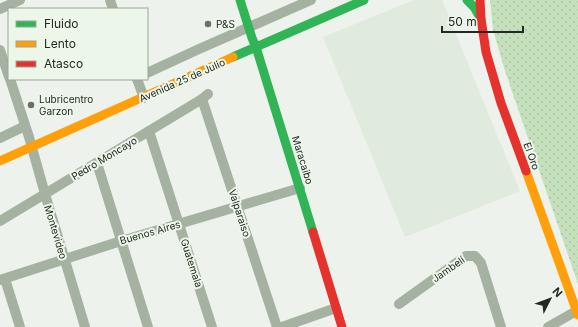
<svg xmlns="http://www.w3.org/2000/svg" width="578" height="327" font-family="Inter,sans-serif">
	<defs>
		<pattern id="park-dots" width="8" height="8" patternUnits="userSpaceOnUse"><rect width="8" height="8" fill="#c5e1bc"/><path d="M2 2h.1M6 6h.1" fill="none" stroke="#a9c1a1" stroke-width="1.8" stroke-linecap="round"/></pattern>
	</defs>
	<rect width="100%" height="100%" fill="#edf3ec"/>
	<!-- built -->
	<polygon fill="#e0ebdd" points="414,0 442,0 520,191 405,237 323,37"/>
	<!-- park -->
	<polygon fill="url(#park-dots)" points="490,0 578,0 578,284 505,71 493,30"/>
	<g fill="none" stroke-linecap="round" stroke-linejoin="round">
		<!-- street -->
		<g stroke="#a5b2a1" stroke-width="10">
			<polyline points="110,0 113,9"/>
			<polyline points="0,9 20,0"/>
			<polyline points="0,50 9,77"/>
			<polyline points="147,73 199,49 311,0"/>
			<polyline points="10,79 29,137 45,194 85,327"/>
			<polyline points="137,79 144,98"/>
			<polyline points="202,99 277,327"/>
			<polyline points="149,131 212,327"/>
			<polyline points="0,138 25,126"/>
			<polyline points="97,163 148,327"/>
			<polyline points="0,221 202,99 208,94"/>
			<polyline points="5,279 20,327"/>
			<polyline points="0,280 121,241 300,188"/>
			<polyline points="399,304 466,256 475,256 481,263 501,327"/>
			<polyline points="282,327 336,308"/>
			<polyline points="548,327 578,310"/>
		</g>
		<!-- fast -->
		<g stroke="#30b455" stroke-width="9">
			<polyline points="240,0 252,38 256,47 313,232"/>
			<polyline points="467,0 474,7 481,19"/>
			<polyline points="233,57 364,0"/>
		</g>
		<!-- slow -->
		<g stroke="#ff9f0a" stroke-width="9">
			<polyline points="0,161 233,57"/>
			<polyline points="526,171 578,315"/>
		</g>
		<!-- jam -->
		<g stroke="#e5322d" stroke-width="9">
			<polyline points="480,0 481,19 486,52 501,103 526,171"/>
			<polyline points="313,232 342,327"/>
		</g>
	</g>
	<!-- markers -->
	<g fill="#6b6f6a" stroke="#ecf6e9" stroke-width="1.5">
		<circle cx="208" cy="24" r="4"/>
		<circle cx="31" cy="105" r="4"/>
	</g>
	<g text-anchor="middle" stroke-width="4" stroke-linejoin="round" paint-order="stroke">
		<!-- poi labels -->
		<g font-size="10" fill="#252824" stroke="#ecf6e9" text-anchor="start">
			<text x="216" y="28">P&amp;S</text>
			<text x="39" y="103">Lubricentro<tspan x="39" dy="12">Garzon</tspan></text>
		</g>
		<!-- street labels -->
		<g font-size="10" fill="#252824" stroke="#ecf6e9">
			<text transform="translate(182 80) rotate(-24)" y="4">Avenida 25 de Julio</text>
			<text transform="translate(532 156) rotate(70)" y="4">El Oro</text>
			<text transform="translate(104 158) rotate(-31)" y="4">Pedro Moncayo</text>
			<text transform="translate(303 160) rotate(73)" y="4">Maracaibo</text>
			<text transform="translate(240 213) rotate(72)" y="4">Valparaiso</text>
			<text transform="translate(56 232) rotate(73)" y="4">Montevideo</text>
			<text transform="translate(150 232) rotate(-16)" y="4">Buenos Aires</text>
			<text transform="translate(192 263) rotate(72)" y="4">Guatemala</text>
			<text transform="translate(448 269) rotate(-35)" y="4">Jambelí</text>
		</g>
	</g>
	<!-- legend -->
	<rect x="8" y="8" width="140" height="72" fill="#ecf6e9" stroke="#9ca49a"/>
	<rect x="16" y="21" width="20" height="6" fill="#30b455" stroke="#9ca49a"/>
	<text x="44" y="28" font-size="12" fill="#252824">Fluido</text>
	<rect x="16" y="41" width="20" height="6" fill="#ff9f0a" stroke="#9ca49a"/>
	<text x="44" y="48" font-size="12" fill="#252824">Lento</text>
	<rect x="16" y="61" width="20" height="6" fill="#e5322d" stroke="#9ca49a"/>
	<text x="44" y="68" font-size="12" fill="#252824">Atasco</text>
	<!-- north arrow -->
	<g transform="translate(550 299) rotate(48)" stroke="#ecf6e9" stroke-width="3" paint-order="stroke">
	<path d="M0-3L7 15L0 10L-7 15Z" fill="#252824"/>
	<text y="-6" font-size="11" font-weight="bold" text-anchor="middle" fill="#252824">N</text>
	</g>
	<!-- scale -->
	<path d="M442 26v6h81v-6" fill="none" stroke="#252824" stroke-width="2"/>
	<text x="448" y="26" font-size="12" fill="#252824" stroke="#ecf6e9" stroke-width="3" paint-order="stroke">50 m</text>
</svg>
